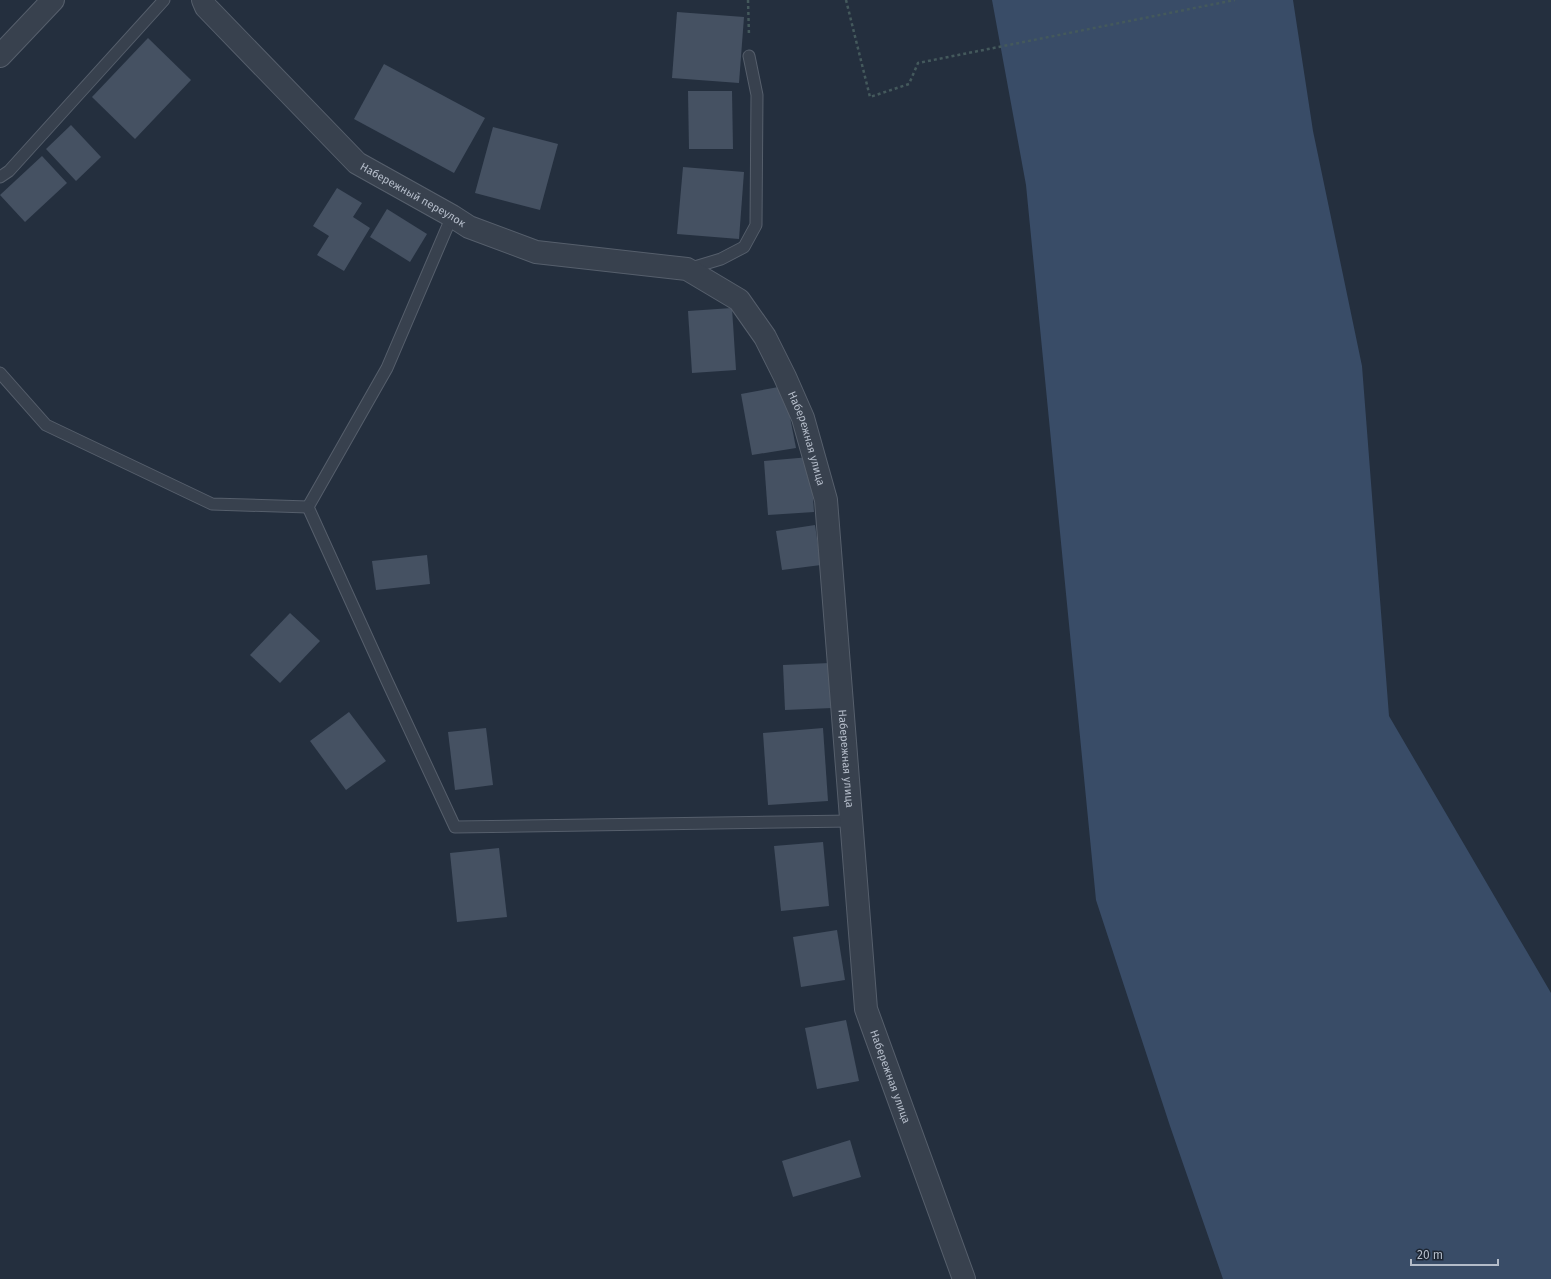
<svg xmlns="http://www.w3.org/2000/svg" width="1551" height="1279" font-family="'Fira Sans',sans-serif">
	<rect width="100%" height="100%" fill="#242f3e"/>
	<!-- water -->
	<polygon fill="#394c67" points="992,0 1293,0 1313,131 1362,366 1389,716 1551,993 1551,1279 1223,1279 1170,1126 1096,900 1026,185"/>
	<!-- building -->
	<g fill="#455162">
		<polygon points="677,12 744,17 739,83 672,78"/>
		<polygon points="148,38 191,80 135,139 92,97"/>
		<polygon points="384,64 485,118 454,173 354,119"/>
		<polygon points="688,91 732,91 733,149 689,149"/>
		<polygon points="71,125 101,157 76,181 46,149"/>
		<polygon points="493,127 558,144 540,210 475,193"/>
		<polygon points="42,156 67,183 25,222 0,195"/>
		<polygon points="683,167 744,172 739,239 677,234"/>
		<polygon points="337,188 362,203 353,217 370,228 344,271 317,255 329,236 313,226"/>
		<polygon points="387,209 427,234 410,262 370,237"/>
		<polygon points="732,308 736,370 692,373 688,311"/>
		<polygon points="784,386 796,448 752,455 741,394"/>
		<polygon points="810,457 814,512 768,515 764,461"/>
		<polygon points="815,525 821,565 782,570 776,531"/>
		<polygon points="427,555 430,584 376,590 372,561"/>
		<polygon points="290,613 320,641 280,683 250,655"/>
		<polygon points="830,663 832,708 785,710 783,665"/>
		<polygon points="349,712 386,761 346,790 310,741"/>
		<polygon points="486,728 493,785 455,790 448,732"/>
		<polygon points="823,728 828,801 768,805 763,733"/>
		<polygon points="823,842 829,906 781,911 774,846"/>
		<polygon points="499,848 507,917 457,922 450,853"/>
		<polygon points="837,930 845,980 801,987 793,937"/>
		<polygon points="846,1020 859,1081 817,1089 805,1028"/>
		<polygon points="850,1140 861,1177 793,1197 782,1161"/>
	</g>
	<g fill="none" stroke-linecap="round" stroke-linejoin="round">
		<defs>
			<g id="lane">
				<polyline points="0,177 9,171 164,0"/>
				<polyline points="452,216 387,368 308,507 387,681 455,827 852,821"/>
				<polyline points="688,269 721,259 744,247 756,225 757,95 749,56"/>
				<polyline points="0,373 46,425 212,504 308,507"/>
			</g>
			<g id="street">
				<path id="s1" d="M 203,0 L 206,7 L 357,163 L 452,216 L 469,227 L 536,252 L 687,269 L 739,300 L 765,337 L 785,377 L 803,418 L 826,500 L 866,1009 L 964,1279"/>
				<polyline points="0,56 53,0"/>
			</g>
		</defs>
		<!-- lane casing -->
		<use href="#lane" stroke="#565f6c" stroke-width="13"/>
		<!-- street casing -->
		<use href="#street" stroke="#565f6c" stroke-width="24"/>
		<!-- path -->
		<g stroke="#44595c" stroke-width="2.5" stroke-dasharray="3 3" stroke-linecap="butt">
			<polyline points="748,0 749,36"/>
			<polyline points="846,0 870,97 909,84 918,63 1235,0"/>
		</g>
		<!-- lane -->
		<use href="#lane" stroke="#38414e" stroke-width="11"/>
		<!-- street -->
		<use href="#street" stroke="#38414e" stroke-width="22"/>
	</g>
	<g text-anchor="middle" stroke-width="4" stroke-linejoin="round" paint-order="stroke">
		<!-- street labels -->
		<g font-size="11" fill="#b4bcc9" stroke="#1d2633">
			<text dy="4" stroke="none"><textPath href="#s1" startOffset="289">Набережный переулок</textPath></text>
			<text dy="4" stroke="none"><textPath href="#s1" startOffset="793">Набережная улица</textPath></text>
			<text dy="4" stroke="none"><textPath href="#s1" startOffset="1117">Набережная улица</textPath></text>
			<text dy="4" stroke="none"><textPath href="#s1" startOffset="1440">Набережная улица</textPath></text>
		</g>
	</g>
	<!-- scale -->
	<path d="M1411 1259v6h87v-6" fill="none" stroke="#b4bcc9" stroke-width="2"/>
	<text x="1417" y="1259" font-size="12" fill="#b4bcc9" stroke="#1d2633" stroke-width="3" paint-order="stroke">20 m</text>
</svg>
